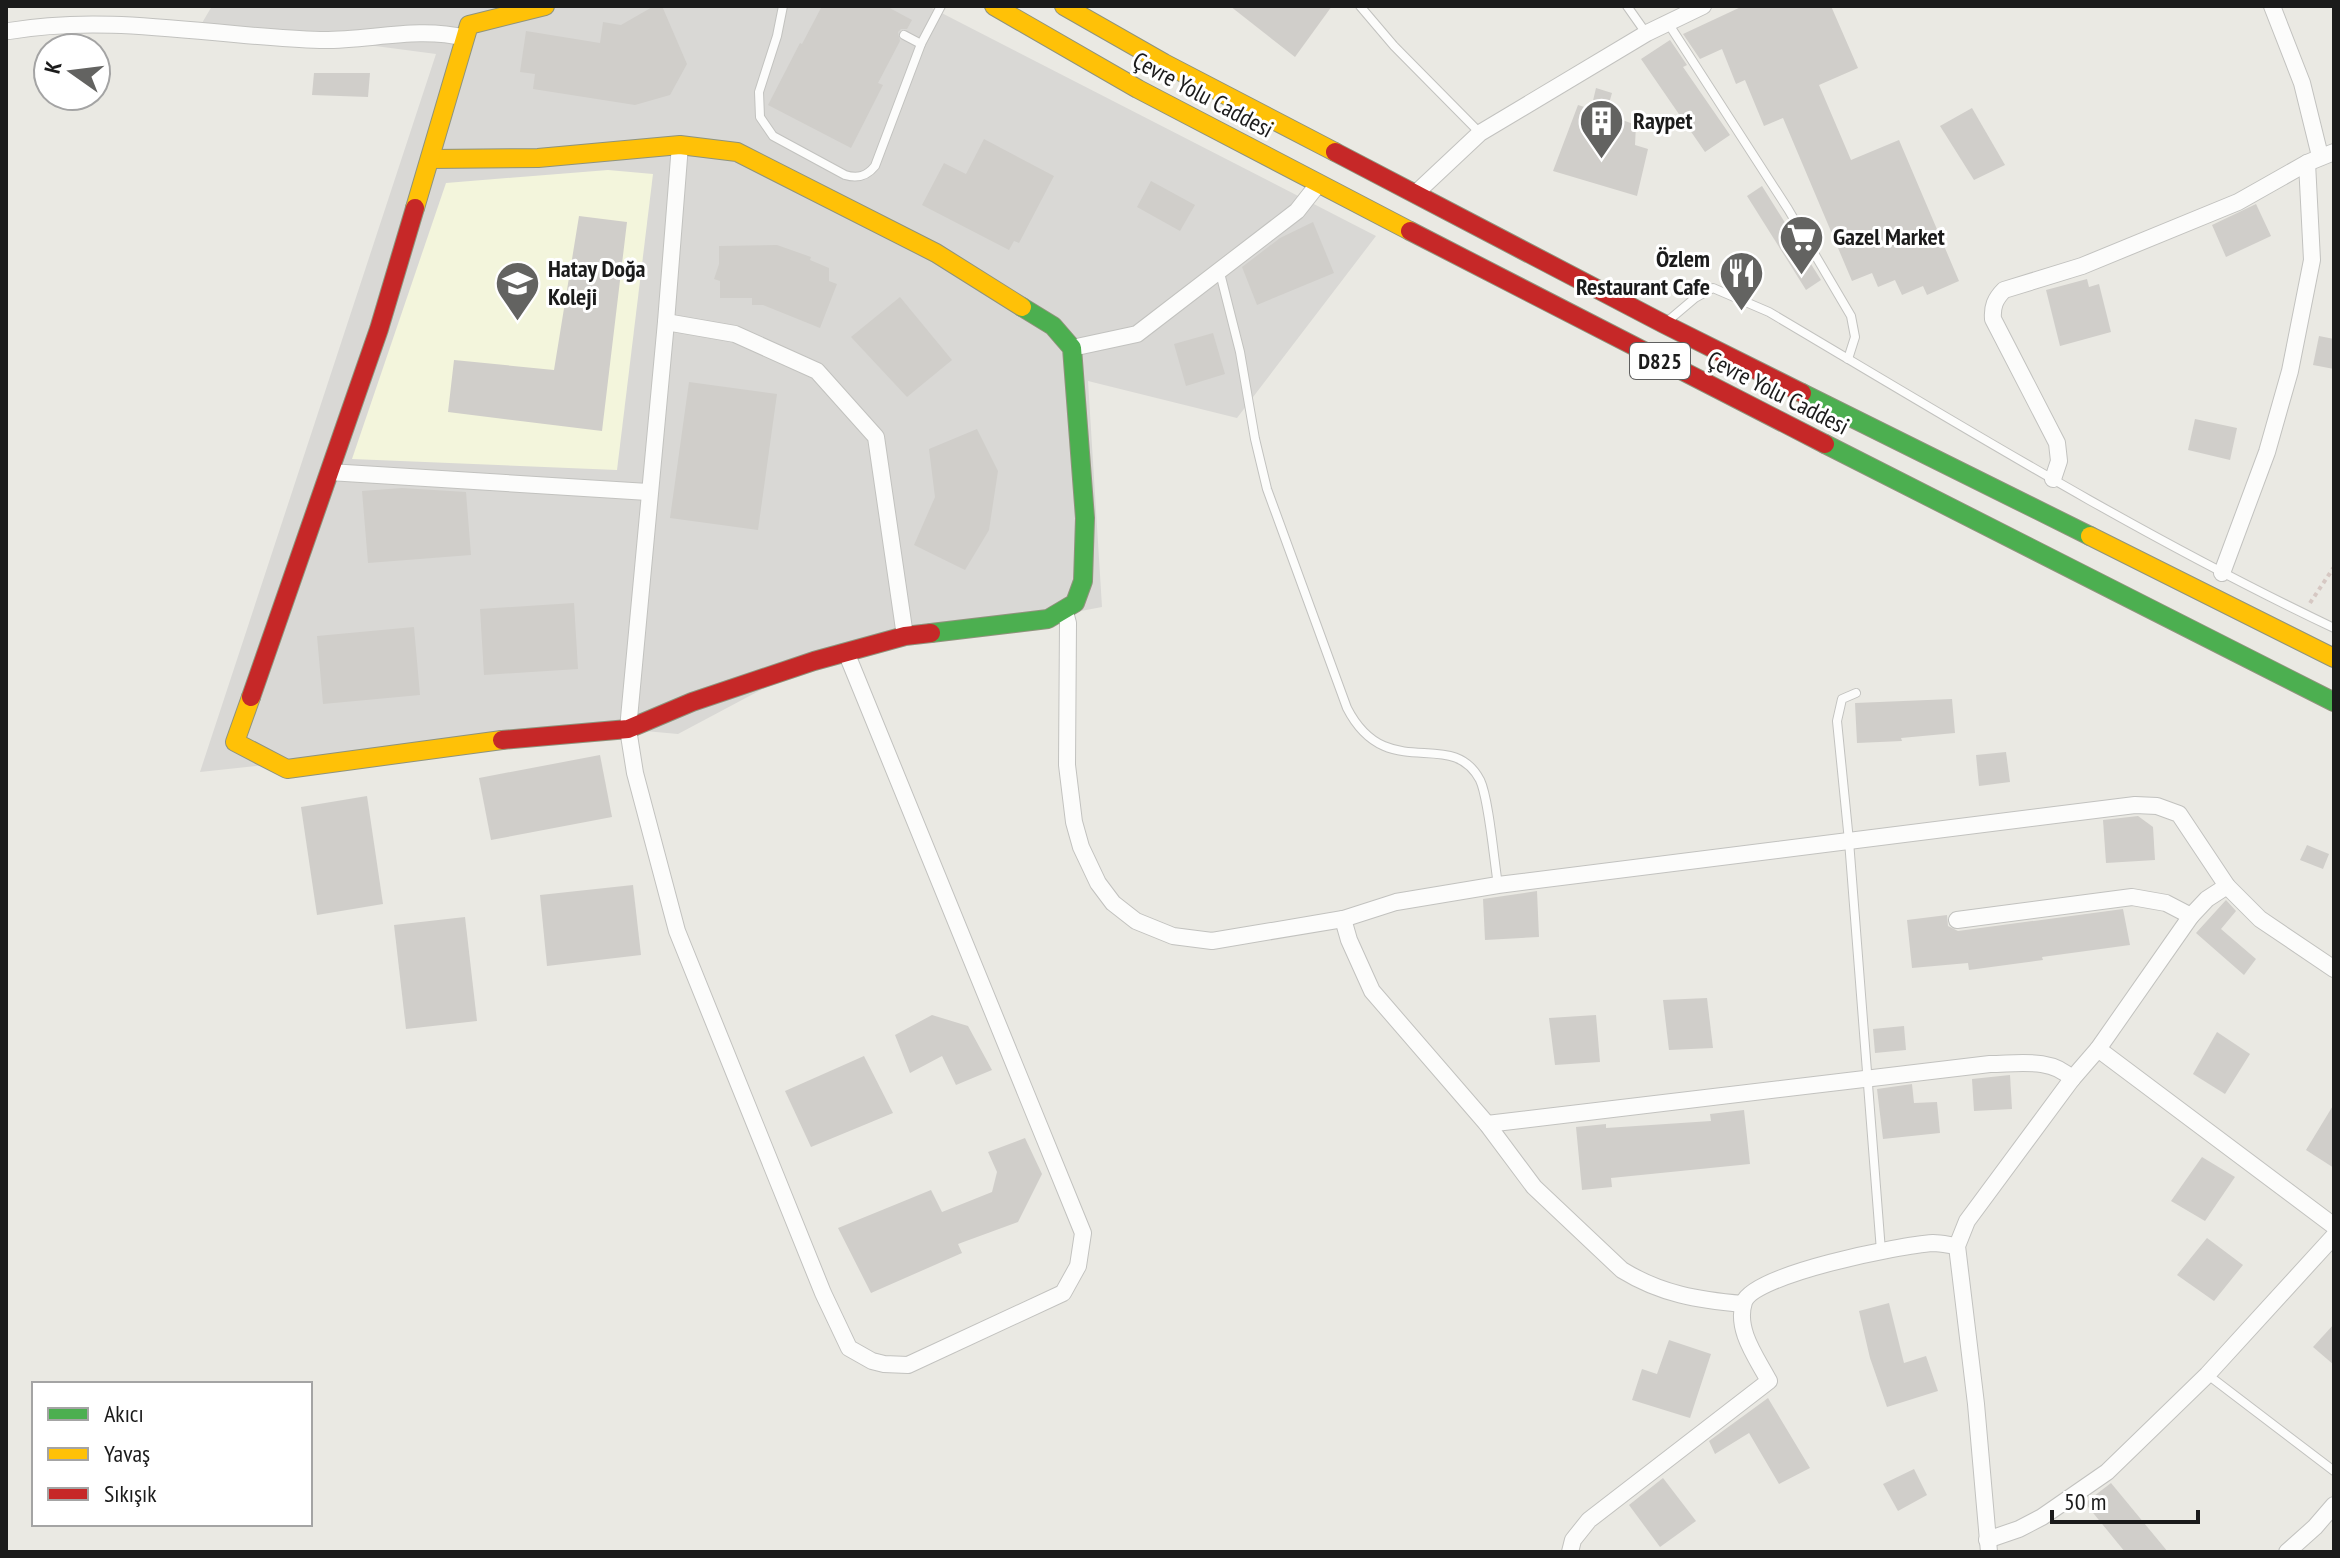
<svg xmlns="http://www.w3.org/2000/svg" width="2340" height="1558" font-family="'PT Sans Narrow',sans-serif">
	<rect width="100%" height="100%" fill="#eae9e3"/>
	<!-- residential -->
	<polygon fill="#d9d8d5" points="212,6 928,6 1376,236 1237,418 1088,381 1102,607 815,661 678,734 612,728 200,772 436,54 202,23"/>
	<!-- education -->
	<polygon fill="#f3f5dc" points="608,170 653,174 617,470 352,459 446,183"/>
	<!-- building -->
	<g fill="#d0ceca">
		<polygon points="654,6 662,6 687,64 670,95 635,105 533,89 535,74 520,72 526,31 600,43 603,22 621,25"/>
		<polygon points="822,6 886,6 912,20 907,29 901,29 898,32 900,41 878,83 883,85 851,148 768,105 800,43 802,44"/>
		<polygon points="1230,6 1332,6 1295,57"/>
		<polygon points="1743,6 1831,6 1858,68 1819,85 1851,160 1899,140 1959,281 1927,295 1923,286 1902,295 1895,280 1878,287 1872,273 1852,281 1783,118 1764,126 1745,80 1736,84 1722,49 1700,59 1683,34"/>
		<polygon points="1670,40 1687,65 1683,67 1730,135 1705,152 1641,59"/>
		<polygon points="314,73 370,73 368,97 312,95"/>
		<polygon points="1596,88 1612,93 1606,114 1636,125 1635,145 1648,149 1637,196 1553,171 1578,105 1591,109"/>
		<polygon points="1972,108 2005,165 1974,180 1940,126"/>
		<polygon points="984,139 1054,176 1019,243 1014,241 1009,250 922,205 944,163 966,174"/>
		<polygon points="1151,181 1195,205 1180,231 1137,207"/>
		<polygon points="1762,186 1821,280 1806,290 1747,196"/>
		<polygon points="2256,204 2271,236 2226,257 2212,225"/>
		<polygon points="579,216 627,222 602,431 448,412 454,360 554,370"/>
		<polygon points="1313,222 1334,273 1257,305 1242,267 1280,238"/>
		<polygon points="777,245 811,257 810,260 829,268 829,281 837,284 820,328 763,305 752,305 752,298 720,298 720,281 714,279 719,264 719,246"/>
		<polygon points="2087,279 2089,287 2099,284 2111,332 2060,346 2046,290"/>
		<polygon points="900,297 952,360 907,397 851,337"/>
		<polygon points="1213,333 1225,374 1186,386 1174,344"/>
		<polygon points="2319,336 2334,339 2334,369 2313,365"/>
		<polygon points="689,382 777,394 758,530 670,518"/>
		<polygon points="2195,419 2237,428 2230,460 2188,450"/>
		<polygon points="977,429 998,471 989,530 965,570 914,545 935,497 929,449"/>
		<polygon points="402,488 466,492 471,555 368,563 362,491"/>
		<polygon points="574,603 578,669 484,675 480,609"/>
		<polygon points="414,627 420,695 323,704 317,636"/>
		<polygon points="1952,699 1955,733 1901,738 1902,741 1857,743 1855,703"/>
		<polygon points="2006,752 2010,782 1979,786 1976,755"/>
		<polygon points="600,755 612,817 491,840 479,778"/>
		<polygon points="367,796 383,904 317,915 301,807"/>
		<polygon points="2138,816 2153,827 2155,860 2106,863 2103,820"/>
		<polygon points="2307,845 2329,854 2323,869 2300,860"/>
		<polygon points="633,885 641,955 547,966 540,895"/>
		<polygon points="1537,891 1539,937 1485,940 1483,899"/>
		<polygon points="2226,900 2236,911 2221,929 2256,959 2244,975 2196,933"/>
		<polygon points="2123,909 2130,945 2042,957 2043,960 1969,970 1968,963 1912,968 1907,920 1947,915 1948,926 1958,931"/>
		<polygon points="465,917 477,1021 406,1029 394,925"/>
		<polygon points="1707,998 1713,1048 1669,1050 1663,1000"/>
		<polygon points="932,1015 968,1026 992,1070 956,1085 942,1056 910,1073 895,1035"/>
		<polygon points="1596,1015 1600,1062 1555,1065 1549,1018"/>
		<polygon points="1904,1026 1906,1050 1875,1053 1873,1029"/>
		<polygon points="2217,1032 2250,1054 2225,1094 2193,1074"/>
		<polygon points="864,1056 893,1113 811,1147 785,1091"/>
		<polygon points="2010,1075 2012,1109 1974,1111 1972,1079"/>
		<polygon points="1912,1084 1914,1103 1937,1102 1940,1133 1883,1139 1877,1089"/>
		<polygon points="2334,1104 2334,1168 2306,1150"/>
		<polygon points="1744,1110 1750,1164 1611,1178 1612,1187 1582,1190 1576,1127 1606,1124 1606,1128 1711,1121 1710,1114"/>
		<polygon points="1025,1138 1042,1174 1018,1222 958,1244 962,1253 871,1293 838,1228 931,1190 942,1212 992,1192 997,1172 988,1152"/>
		<polygon points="2202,1157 2235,1177 2205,1221 2171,1201"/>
		<polygon points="2207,1238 2243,1265 2214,1301 2177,1275"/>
		<polygon points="1889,1303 1904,1363 1926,1356 1938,1391 1887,1407 1870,1358 1859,1311"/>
		<polygon points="2334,1324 2334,1365 2313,1347"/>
		<polygon points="1669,1340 1711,1354 1690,1418 1632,1400 1642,1369 1657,1374"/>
		<polygon points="1768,1398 1810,1468 1779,1484 1749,1433 1715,1454 1709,1441"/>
		<polygon points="1914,1469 1927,1495 1898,1511 1883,1484"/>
		<polygon points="1663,1478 1696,1521 1660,1547 1629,1505"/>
		<polygon points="2111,1483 2168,1552 2125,1552 2085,1503"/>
	</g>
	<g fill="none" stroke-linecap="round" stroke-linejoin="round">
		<defs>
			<g id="lane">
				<path d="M 783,6 L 777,36 L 759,92 L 760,117 L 773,136 L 845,175 C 858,179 867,176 875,166 L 921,44 L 941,6"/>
				<polyline points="1360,6 1394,46 1480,133"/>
				<polyline points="1627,6 1646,33"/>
				<polyline points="1668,23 1788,209 1851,316 1855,337 1848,359"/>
				<polyline points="904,35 921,44"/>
				<path d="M 1219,269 L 1240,352 L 1255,439 L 1267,489 L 1347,708 C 1387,786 1451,725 1480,780 C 1489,799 1494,861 1498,885"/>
				<path d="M 1669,320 L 1695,298 L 1713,288 L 1769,312 C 1955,422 2138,535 2334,628"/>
				<polyline points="1856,693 1842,699 1837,721 1849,841 1881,1251"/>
				<polyline points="2208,1375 2334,1471"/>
			</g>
			<g id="street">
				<polyline points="2272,6 2302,83 2320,156"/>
				<path d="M 9,31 C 112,13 216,37 320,40 C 368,41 418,26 465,38"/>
				<polyline points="680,145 666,322 628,729 635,773 677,931 823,1293 849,1348 872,1361 884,1364 908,1365 1063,1293 1078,1266 1083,1233 846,652"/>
				<polyline points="1415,194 1480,133 1647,33 1703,6"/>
				<polyline points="666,322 735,334 817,371 876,437 905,636"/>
				<polyline points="1072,348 1137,334 1297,211 1319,183"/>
				<polyline points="329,472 648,492"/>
				<path d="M 2053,479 L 2059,461 L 2057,443 L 1993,319 C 1992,307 1995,299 2004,290 L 2082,266 L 2238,202 L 2307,163 L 2334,152"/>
				<polyline points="2222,573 2267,452 2290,371 2312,260 2307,163"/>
				<polyline points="1065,612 1068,623 1067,765 1074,822 1081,847 1098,883 1113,903 1136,921 1173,936 1212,941 1343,919 1396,902 1498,885 2135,805 2157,806 2179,814 2227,886 2260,919 2334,969"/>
				<path d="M 1343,919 L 1349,940 L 1372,991 L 1487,1124 L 1534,1187 L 1622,1270 C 1661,1294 1698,1300 1743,1304"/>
				<polyline points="1957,920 2132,897 2166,903 2191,916"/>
				<polyline points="2098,1049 2334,1226"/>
				<path d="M 1487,1124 L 1990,1064 C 2017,1064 2052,1057 2072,1079"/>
				<polyline points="1987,1540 2019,1529 2042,1517 2107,1472 2207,1375 2334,1236"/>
				<path d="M 1570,1552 L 1573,1540 L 1589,1520 L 1769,1381 C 1757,1358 1735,1330 1744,1302 C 1754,1274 1901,1245 1933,1243 C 1941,1243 1949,1245 1957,1246"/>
				<polyline points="1989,1552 1976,1404 1957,1246 1967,1221 2072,1079 2098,1049 2191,916 2207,899 2227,886"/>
				<polyline points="2287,1552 2315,1527 2334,1505"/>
			</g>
			<g id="fast">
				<polyline points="1802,393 2090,536"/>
				<polyline points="1825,444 2334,702"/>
				<polyline points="931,633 1048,619 1075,603 1083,581 1085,518 1072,348 1053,326 1022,307"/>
			</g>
			<g id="slow">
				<polyline points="994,6 1138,89 1410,231"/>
				<polyline points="1064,6 1164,63 1335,152"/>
				<polyline points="430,159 538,158 680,145 737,152 936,253 1022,307"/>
				<polyline points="415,208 469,25 545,6"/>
				<polyline points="2090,536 2334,658"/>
				<polyline points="251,697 235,742 287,769 502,740"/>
			</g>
			<g id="jam">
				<polyline points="1335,152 1664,324 1802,393"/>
				<polyline points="1410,231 1825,444"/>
				<polyline points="251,697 379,329 415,208"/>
				<polyline points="502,740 628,729 692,702 814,661 905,636 931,633"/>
			</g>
		</defs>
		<!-- lane casing -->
		<use href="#lane" stroke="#c2c2bf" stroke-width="10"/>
		<!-- street casing -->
		<use href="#street" stroke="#c2c2bf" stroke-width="18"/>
		<!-- fast casing -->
		<use href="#fast" stroke="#8f937c" stroke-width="20"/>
		<!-- slow casing -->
		<use href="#slow" stroke="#8f937c" stroke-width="20"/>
		<!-- jam casing -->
		<use href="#jam" stroke="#8f937c" stroke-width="20"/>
		<!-- path -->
		<polyline stroke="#d6c8c3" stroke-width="4" stroke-dasharray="4 4" stroke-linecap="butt" points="2310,603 2334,567"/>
		<!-- lane -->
		<use href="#lane" stroke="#fcfcfb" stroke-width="8"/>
		<!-- street -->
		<use href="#street" stroke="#fcfcfb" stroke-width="16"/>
		<!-- fast -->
		<use href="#fast" stroke="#4caf50" stroke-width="18"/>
		<!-- slow -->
		<use href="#slow" stroke="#ffc107" stroke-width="18"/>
		<!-- jam -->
		<use href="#jam" stroke="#c62828" stroke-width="18"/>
	</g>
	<!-- icons -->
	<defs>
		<symbol id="building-pin" viewBox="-11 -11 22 30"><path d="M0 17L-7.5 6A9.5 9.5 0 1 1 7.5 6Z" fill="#636361" stroke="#fff"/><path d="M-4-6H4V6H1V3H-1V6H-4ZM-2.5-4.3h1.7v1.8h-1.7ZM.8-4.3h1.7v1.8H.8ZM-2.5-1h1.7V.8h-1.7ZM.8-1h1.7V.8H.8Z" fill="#fff"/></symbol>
		<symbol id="supermarket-pin" viewBox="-11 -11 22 30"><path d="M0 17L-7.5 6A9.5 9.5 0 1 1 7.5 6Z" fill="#636361" stroke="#fff"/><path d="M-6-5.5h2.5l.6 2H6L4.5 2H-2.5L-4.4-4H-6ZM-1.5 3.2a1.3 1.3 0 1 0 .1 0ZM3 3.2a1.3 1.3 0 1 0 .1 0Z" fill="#fff"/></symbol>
		<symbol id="restaurant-pin" viewBox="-11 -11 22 30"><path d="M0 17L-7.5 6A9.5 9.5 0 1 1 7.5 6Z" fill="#636361" stroke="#fff"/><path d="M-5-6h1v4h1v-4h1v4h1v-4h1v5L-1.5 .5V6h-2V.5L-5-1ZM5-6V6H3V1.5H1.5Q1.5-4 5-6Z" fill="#fff"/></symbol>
		<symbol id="school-pin" viewBox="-11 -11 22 30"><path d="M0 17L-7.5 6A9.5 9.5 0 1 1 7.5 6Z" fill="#636361" stroke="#fff"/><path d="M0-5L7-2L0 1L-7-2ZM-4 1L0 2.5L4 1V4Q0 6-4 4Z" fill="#fff"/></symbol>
	</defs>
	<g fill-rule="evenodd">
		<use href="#building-pin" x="1576" y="96" width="51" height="69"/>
		<use href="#supermarket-pin" x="1776" y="212" width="51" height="69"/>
		<use href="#restaurant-pin" x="1716" y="248" width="51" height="69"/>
		<use href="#school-pin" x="492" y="258" width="51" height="69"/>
	</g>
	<g text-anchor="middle" stroke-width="6" stroke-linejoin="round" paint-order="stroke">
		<!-- shield labels -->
		<rect fill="#fff" stroke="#5f5f5f" stroke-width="2" x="1630" y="343" width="60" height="36" rx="6"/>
		<g font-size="22" font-weight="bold" fill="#1b1b1b">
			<text x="1660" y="369">D825</text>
		</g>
		<!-- street labels -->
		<g font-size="24" fill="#1b1b1b" stroke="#fff">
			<text transform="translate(1203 95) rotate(28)" y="8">Çevre Yolu Caddesi</text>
			<text transform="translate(1778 393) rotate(27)" y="8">Çevre Yolu Caddesi</text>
		</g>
		<!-- poi labels -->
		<g font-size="24" font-weight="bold" fill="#1b1b1b" stroke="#fff" text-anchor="start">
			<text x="1633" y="129">Raypet</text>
			<text x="1833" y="245">Gazel Market</text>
			<text x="1710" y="267" text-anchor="end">Özlem<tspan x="1710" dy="28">Restaurant Cafe</tspan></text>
			<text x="548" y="277">Hatay Doğa<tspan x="548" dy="28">Koleji</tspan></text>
		</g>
	</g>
	<!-- border -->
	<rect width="2340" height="1558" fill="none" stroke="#1b1b1b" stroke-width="16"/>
	<!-- legend -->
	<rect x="32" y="1382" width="280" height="144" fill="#ffffff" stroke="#a4a4a4" stroke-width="2"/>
	<rect x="48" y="1408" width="40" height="12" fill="#4caf50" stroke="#a4a4a4" stroke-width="2"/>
	<text x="104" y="1422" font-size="24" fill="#1b1b1b">Akıcı</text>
	<rect x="48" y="1448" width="40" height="12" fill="#ffc107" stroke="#a4a4a4" stroke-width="2"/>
	<text x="104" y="1462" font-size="24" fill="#1b1b1b">Yavaş</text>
	<rect x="48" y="1488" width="40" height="12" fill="#c62828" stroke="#a4a4a4" stroke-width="2"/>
	<text x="104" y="1502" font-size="24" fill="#1b1b1b">Sıkışık</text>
	<!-- north arrow -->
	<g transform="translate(72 72) rotate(284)"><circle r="38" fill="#ffffff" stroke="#a4a4a4" stroke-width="2"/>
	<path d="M0-6L14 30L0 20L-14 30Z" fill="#636361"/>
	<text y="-12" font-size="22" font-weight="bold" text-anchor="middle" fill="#1b1b1b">K</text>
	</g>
	<!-- scale -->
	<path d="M2052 1510v12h146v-12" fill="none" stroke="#1b1b1b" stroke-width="4"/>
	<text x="2064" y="1510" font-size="24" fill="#1b1b1b" stroke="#ffffff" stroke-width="6" paint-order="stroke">50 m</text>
</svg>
